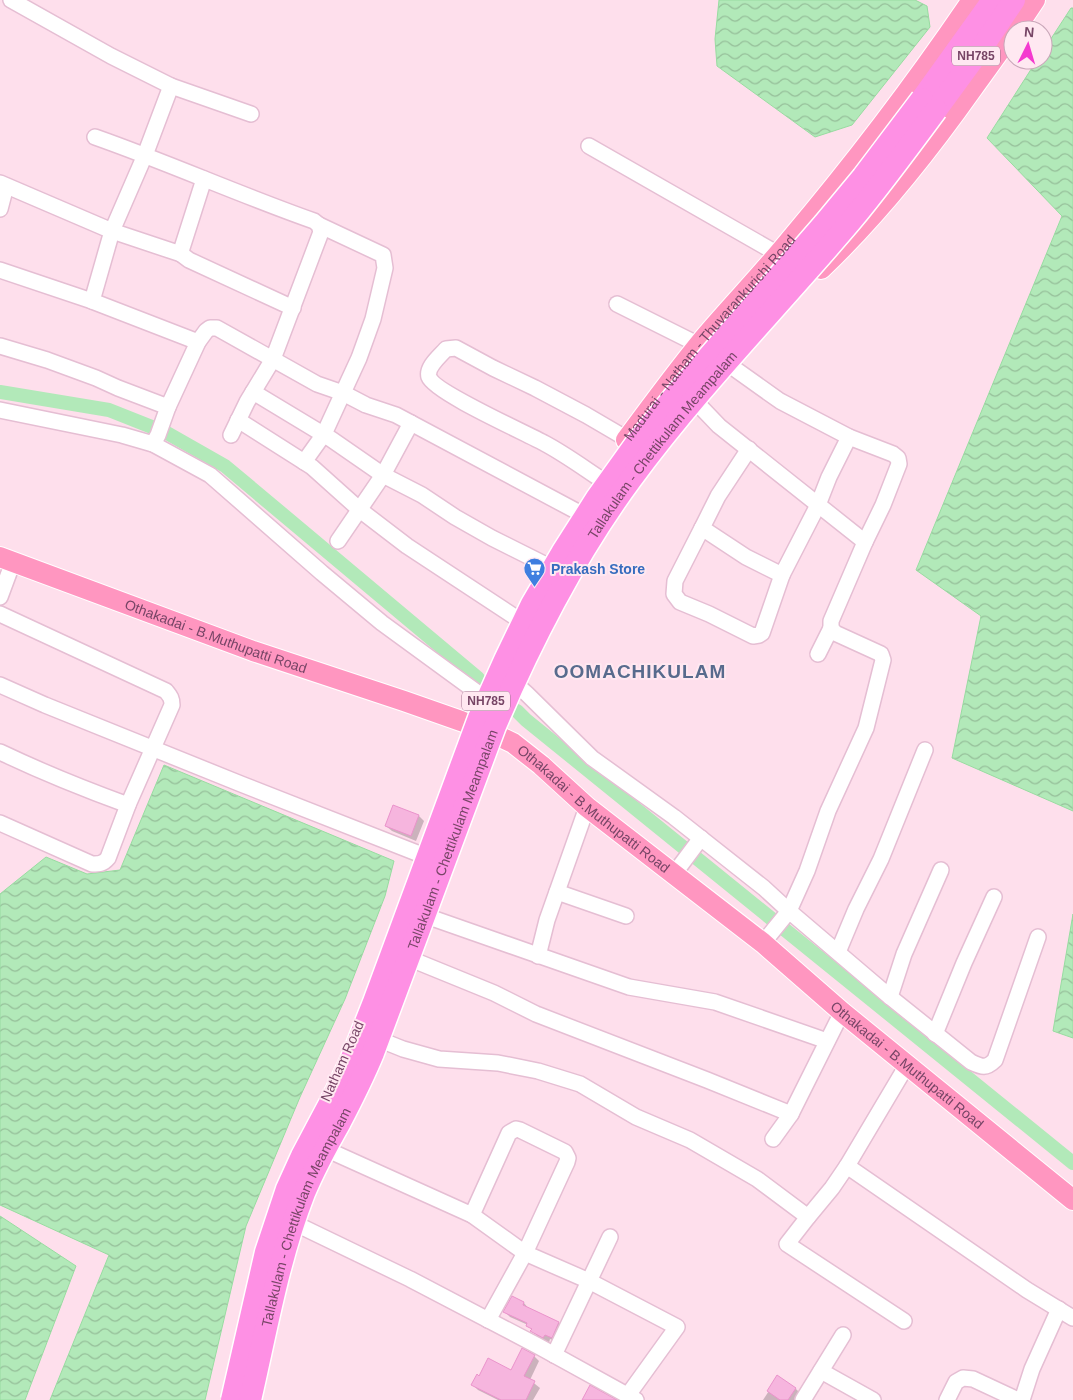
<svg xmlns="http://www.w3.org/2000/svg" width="1073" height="1400" font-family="Arial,sans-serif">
	<defs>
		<pattern id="water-waves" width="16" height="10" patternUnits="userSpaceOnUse" patternTransform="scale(1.25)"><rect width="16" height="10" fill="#b2e9b9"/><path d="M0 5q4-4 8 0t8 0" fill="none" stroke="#96bf9a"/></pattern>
	</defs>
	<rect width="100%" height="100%" fill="#fedfec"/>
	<!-- water -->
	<g fill="url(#water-waves)" stroke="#98dca1">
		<polygon points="719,0 915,0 927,6 930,27 852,125 815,137 717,66 715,39"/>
		<polygon points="1071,8 1073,8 1073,811 952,758 981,616 916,570 1062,216 987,138 1037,60 1043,60 1043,51"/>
		<polygon points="164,765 394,861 385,896 345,999 300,1097 246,1226 205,1400 50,1400 109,1255 0,1205 0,894 46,857 87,874 120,870"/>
		<polygon points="1073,914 1073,1038 1053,1031"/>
		<polygon points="0,1216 76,1266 25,1400 0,1400"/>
	</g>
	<!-- shadow -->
	<g fill="#0003">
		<polygon points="419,816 424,821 416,841 392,831 386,826"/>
		<polygon points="512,1298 524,1303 529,1309 559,1323 564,1328 557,1342 550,1339 549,1343 537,1336 528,1325 510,1317 505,1312"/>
		<polygon points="534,1356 539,1361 530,1380 540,1388 533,1400 498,1400 478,1390 473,1385 479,1377 512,1371"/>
		<polygon points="778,1377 796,1389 801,1394 801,1400 763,1400"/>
	</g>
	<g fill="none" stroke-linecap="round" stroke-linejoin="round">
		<!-- canal -->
		<g stroke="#b2e9b9" stroke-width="14">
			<polyline points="0,392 109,410 167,433 225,466 478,678"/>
			<polyline points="517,711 526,720 1073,1163"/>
		</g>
	</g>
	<!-- building -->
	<g fill="#f6b5de" stroke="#ea93cb">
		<polygon points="393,805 419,815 411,836 385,826"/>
		<polygon points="512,1296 524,1302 523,1305 559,1322 552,1338 545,1335 543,1338 530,1331 532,1329 526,1326 527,1323 503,1312"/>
		<polygon points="522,1348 535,1355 524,1376 535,1381 526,1400 501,1400 471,1385 477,1374 479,1376 488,1358 511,1370"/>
		<polygon points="777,1375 796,1388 788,1400 780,1400 767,1391"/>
		<polygon points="590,1385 617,1400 582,1400"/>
	</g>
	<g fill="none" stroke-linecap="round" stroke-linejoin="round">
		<defs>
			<g id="minor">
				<polyline points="11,0 111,56 171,86 251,114"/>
				<path d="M 95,137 C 169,163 240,195 314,221 L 319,225 L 321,232 L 273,359 L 247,402 L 231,435"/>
				<polyline points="589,146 778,254"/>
				<polyline points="204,179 182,248 181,254 189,260 293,308"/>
				<polyline points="0,183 112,231 145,155 171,86"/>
				<polyline points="0,209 6,186"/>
				<polyline points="0,270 92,301 198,342"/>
				<polyline points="92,301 112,231 181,254"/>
				<polyline points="617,304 699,345"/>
				<polyline points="0,346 47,360 96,378 118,388 168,407 158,435 153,444"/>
				<polyline points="728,364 780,401 849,437 893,454 898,458 899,464 883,505 865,542"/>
				<polyline points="253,392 331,439 383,475 422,495 455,517 492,538 546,565"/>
				<polyline points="696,402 719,426 865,542 831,621 831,628 835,633 881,654 883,660 866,728 828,811 807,871 789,911 763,943"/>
				<polyline points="168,407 198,342 206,331 210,328 217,328 317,384 343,393 366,405 396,415 576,511"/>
				<polyline points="0,410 122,435 153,444 210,475 322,573 382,623 482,696"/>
				<polyline points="238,420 312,467 360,510 407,546 518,619"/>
				<polyline points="749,449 718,496 702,528 746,557 782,575 818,505 829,477 849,437"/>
				<polyline points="304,462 324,434 359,358 373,319 385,268 383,255 319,225"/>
				<path d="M 599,478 C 581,466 563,453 544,443 C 526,433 434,392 429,377 C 426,367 440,356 446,349 L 456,348 L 493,368 L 535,388 L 586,415 L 627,439"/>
				<polyline points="702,528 675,581 674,594 680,602 709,614 753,636 759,635 762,633 782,575"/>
				<polyline points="338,541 383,475 411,423"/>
				<polyline points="0,597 13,562"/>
				<path d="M 0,614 L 166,691 C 170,696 172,698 172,705 L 128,805 L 108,858 C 103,864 99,864 92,864 L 0,823"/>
				<polyline points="818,654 831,628"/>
				<polyline points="0,685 45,705 241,784 422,855"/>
				<path d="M 517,685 L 527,694 L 592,758 L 674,817 L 764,888 L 789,911 L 890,997 L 971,1062 C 982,1067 986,1069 995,1060 L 1038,937"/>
				<path d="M 0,752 C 42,772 84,789 128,805"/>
				<polyline points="674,874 701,838"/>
				<polyline points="557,892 626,916"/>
				<polyline points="429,917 629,987 715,1002 827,1041"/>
				<polyline points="838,952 856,909 881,859 925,750"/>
				<polyline points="538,956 547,920 587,807"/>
				<polyline points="413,960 494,993 536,1014 707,1080 791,1114"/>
				<polyline points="890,997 904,954 941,870"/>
				<polyline points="935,1034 964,963 994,897"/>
				<polyline points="383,1041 403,1049 439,1059 498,1063 538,1071 580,1084 636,1117 690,1140 757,1179 808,1217 832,1188 847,1166 907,1065"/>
				<polyline points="773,1139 791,1114 842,1012"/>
				<polyline points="330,1151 472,1215 525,1253 589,1281 677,1327 628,1395"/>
				<polyline points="847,1166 1027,1290 1073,1318"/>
				<polyline points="472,1215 509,1133 516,1129 520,1130 565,1152 568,1158 567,1162 525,1253 488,1320"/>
				<polyline points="808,1217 787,1244 904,1321"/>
				<polyline points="298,1225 410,1279 538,1346 636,1400"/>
				<polyline points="554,1355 610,1237"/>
				<polyline points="821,1371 873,1400"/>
				<polyline points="803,1400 843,1335"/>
				<polyline points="947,1400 956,1382 963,1378 973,1379 1018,1400"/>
				<polyline points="1022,1400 1032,1369 1059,1309"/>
			</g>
			<g id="major">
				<polyline points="1015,30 1035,0"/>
				<path d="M 821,269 C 879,214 927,153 973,88 C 986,70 1000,51 1013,32"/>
				<path id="s1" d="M 626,440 C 651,406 677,371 704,338 C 732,305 762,274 789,241 C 854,164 915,84 972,0"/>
				<path id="s2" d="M 0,557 L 253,651 L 404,701 L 461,721 L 496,735 L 513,743 L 541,765 L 587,807 L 763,943 L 842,1012 L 1073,1200"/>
			</g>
			<g id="highway">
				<polyline points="922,99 993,0"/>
				<polyline points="936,110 985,43 1014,0"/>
			</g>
		</defs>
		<!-- minor casing -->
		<use href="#minor" stroke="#e5bed3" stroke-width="18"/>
		<!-- major casing -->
		<use href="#major" stroke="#fff" stroke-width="22"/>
		<!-- highway casing -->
		<use href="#highway" stroke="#fff" stroke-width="25"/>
		<!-- minor -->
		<use href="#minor" stroke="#fff" stroke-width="15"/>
		<!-- major -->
		<use href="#major" stroke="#ff96c0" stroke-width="20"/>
		<!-- highway -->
		<use href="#highway" stroke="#fe90e4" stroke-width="22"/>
		<defs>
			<g id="highway-bridge">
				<polyline points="232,1400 266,1252 287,1189 302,1156 337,1090 350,1063 374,1002 479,718 505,660 532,604 562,553 597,498 635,445 673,398 824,224 863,177 922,99"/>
				<path id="s3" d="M 250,1400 C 266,1331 278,1260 304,1193 C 314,1169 327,1145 340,1122 C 352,1099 363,1077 373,1053 L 495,726 C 532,639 575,555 631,479 C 698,388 777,308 850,222 C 880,186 908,148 936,110"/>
			</g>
		</defs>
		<!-- highway-bridge casing -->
		<use href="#highway-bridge" stroke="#fff" stroke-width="25" stroke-linecap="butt"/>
		<!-- highway-bridge -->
		<use href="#highway-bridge" stroke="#fe90e4" stroke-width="22"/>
	</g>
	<!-- icons -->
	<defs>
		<symbol id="supermarket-pin" viewBox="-11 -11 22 30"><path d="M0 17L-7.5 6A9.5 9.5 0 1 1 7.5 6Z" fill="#3f7fe0" stroke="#ffe8f1"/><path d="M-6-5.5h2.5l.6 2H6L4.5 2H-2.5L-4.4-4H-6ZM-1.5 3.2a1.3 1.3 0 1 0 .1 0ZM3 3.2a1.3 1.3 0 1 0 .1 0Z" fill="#fff"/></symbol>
	</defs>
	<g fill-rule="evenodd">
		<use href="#supermarket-pin" x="522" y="556" width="25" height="34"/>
	</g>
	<g text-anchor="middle" stroke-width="4" stroke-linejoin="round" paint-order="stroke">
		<!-- shield labels -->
		<g fill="#ffe8f1" stroke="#a07690" stroke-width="1">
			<rect x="952" y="46.5" width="48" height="19" rx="4"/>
			<rect x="462" y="691.5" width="48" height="19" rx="4"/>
		</g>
		<g font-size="12" font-weight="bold" fill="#774566">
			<text x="976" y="60">NH785</text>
			<text x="486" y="705">NH785</text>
		</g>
		<!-- street labels -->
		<g font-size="14" fill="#774566" stroke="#ffe8f1">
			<text dy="5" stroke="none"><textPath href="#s1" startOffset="132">Madurai - Natham - Thuvarankurichi Road</textPath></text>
			<text dy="5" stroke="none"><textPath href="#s3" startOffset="1048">Tallakulam - Chettikulam Meampalam</textPath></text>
			<text dy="5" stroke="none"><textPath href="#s2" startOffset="230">Othakadai - B.Muthupatti Road</textPath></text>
			<text dy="5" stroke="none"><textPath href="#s2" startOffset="650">Othakadai - B.Muthupatti Road</textPath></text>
			<text dy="5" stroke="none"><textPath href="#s3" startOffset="598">Tallakulam - Chettikulam Meampalam</textPath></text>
			<text transform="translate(342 1061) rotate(-66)" y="5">Natham Road</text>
			<text dy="5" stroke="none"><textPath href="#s2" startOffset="1055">Othakadai - B.Muthupatti Road</textPath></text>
			<text dy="5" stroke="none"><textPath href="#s3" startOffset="192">Tallakulam - Chettikulam Meampalam</textPath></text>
		</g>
		<!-- shop labels -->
		<g font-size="14" font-weight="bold" fill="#366cbe" stroke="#ffe8f1" text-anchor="start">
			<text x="551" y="574">Prakash Store</text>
		</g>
		<!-- district labels -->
		<g font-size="19" font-weight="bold" letter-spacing="1" fill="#586b8d" stroke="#ffe8f1">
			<text x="640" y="678">OOMACHIKULAM</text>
		</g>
	</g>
	<!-- north arrow -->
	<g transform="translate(1028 45) rotate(5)"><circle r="24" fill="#ffe8f1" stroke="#c9a7b9"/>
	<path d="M0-4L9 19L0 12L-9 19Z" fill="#f439cf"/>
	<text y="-8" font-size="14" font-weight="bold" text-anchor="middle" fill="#774566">N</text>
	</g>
</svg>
